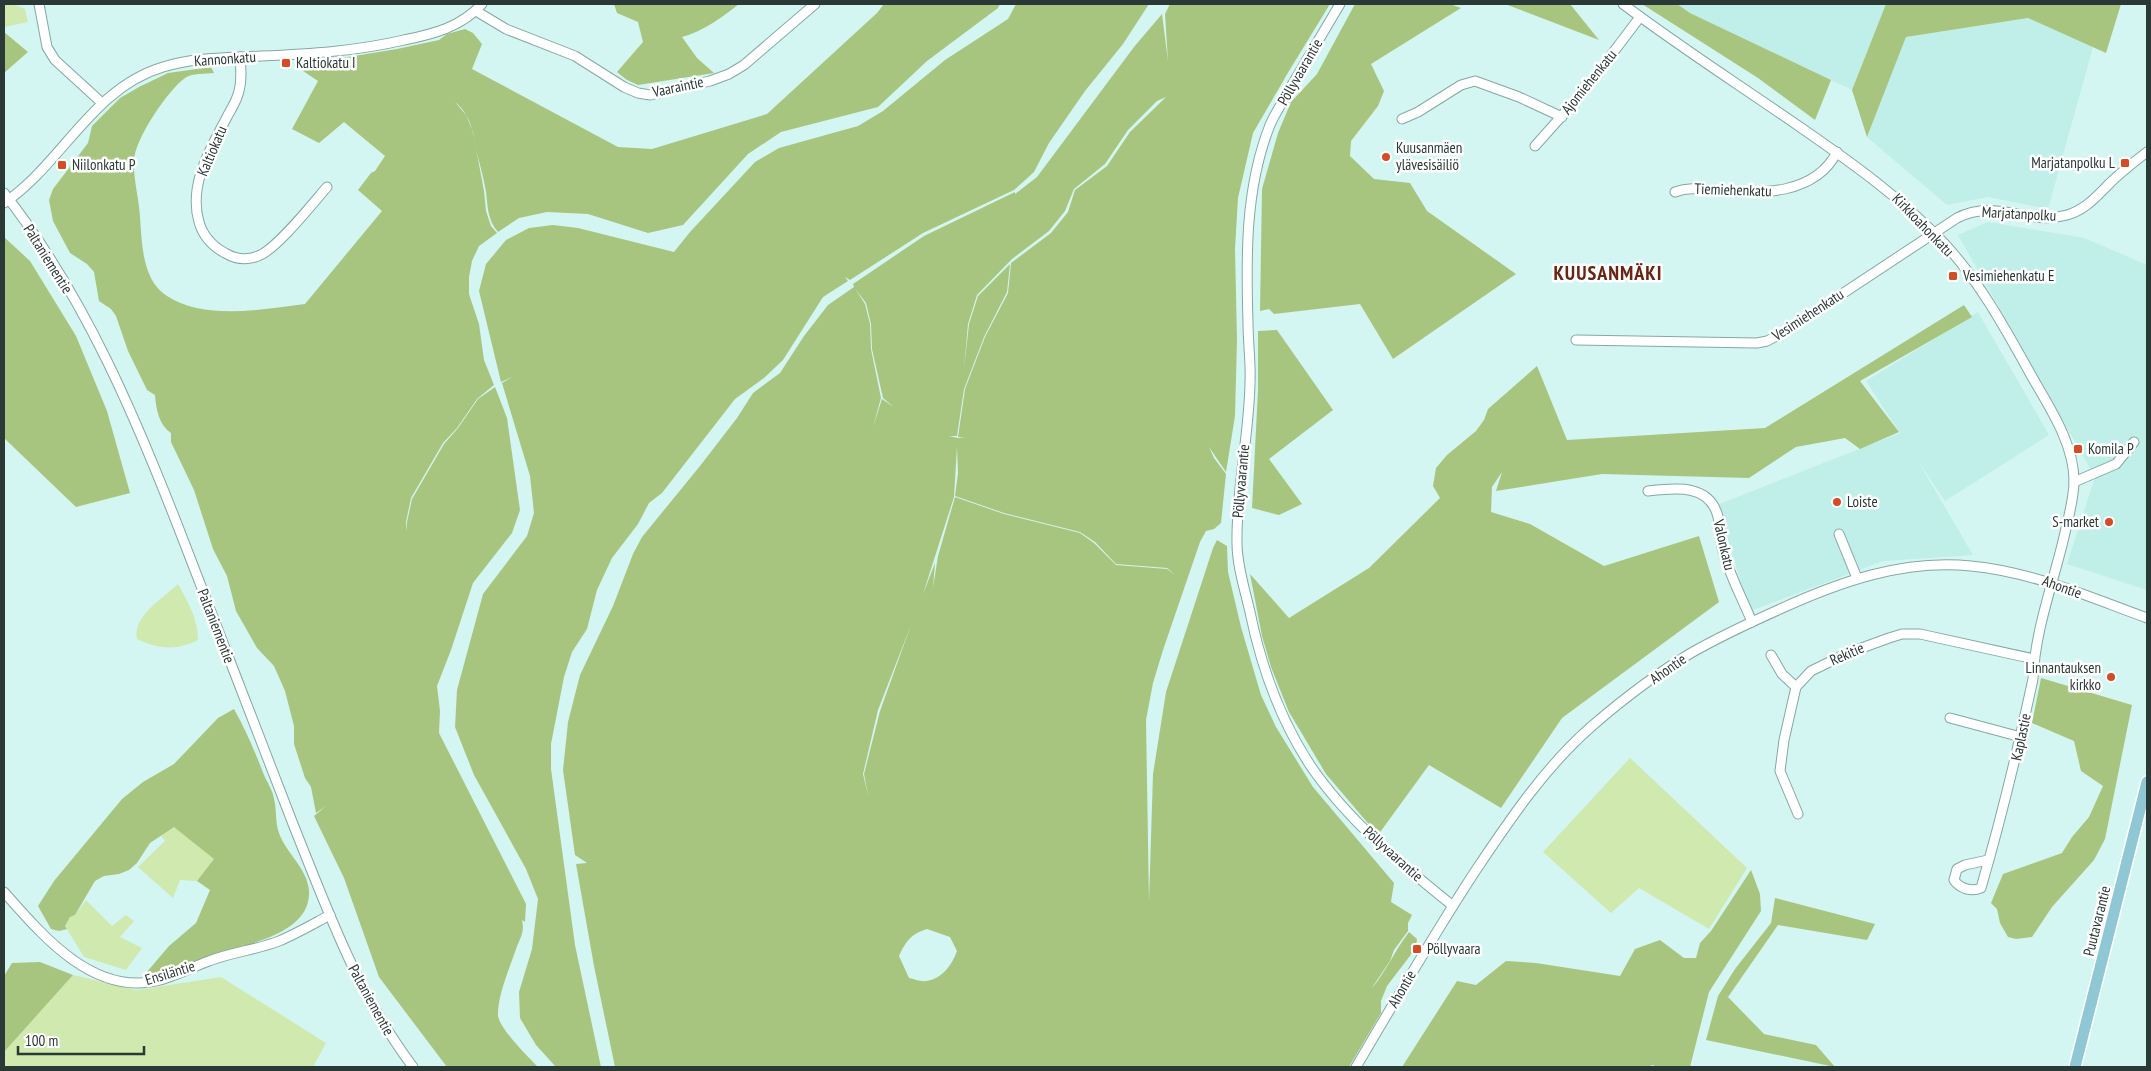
<svg xmlns="http://www.w3.org/2000/svg" width="2151" height="1071" font-family="'PT Sans Narrow',sans-serif">
	<rect width="100%" height="100%" fill="#d3f6f2"/>
	<!-- built -->
	<g fill="#c0eee8">
		<polygon points="1677,4 1896,4 1883,12 1852,90 1690,13"/>
		<polygon points="2028,18 2093,47 2048,209 1988,197 1947,205 1867,137 1906,37"/>
		<polygon points="1988,222 2084,238 2147,265 2147,590 2067,564 2095,477 1958,235"/>
		<polygon points="1978,312 2049,435 1945,501 1918,461 1973,555 1883,561 1750,611 1717,505 1900,433 1866,381"/>
	</g>
	<!-- green -->
	<g fill="#d0e9ae">
		<polygon points="4,4 13,4 25,9 28,22 4,27"/>
		<path d="M 178,584 C 188,602 198,619 198,640 C 177,651 158,649 137,639 C 132,617 163,598 178,584 Z"/>
		<polygon points="1630,758 1747,868 1709,929 1639,888 1611,913 1543,852"/>
		<polygon points="174,826 215,859 197,881 180,880 173,898 138,867 165,841 161,836"/>
		<polygon points="86,900 112,926 126,915 134,921 120,937 142,948 126,970 84,957 65,926 70,917 75,915"/>
		<polygon points="73,975 137,990 221,977 326,1043 313,1067 4,1067 4,1052"/>
	</g>
	<!-- forest -->
	<g fill="#a8c57f" fill-rule="evenodd">
		<path d="M 614,4 L 739,4 C 721,18 704,31 682,37 L 697,58 L 714,73 L 638,85 L 627,80 L 617,72 L 643,42 L 638,22 L 617,13 Z"/>
		<path d="M 884,4 L 1000,4 L 998,8 L 927,61 L 878,107 L 781,132 L 748,154 L 683,225 L 648,233 L 588,214 L 547,212 L 519,218 L 498,232 C 487,219 488,207 486,192 C 484,180 481,169 478,157 C 473,136 473,117 455,102 L 466,115 L 473,132 L 484,191 L 486,211 L 491,226 L 497,233 L 479,246 L 472,261 L 469,277 L 469,294 L 479,324 L 484,360 L 494,385 L 477,399 L 457,428 L 443,443 L 411,498 L 406,522 L 407,532 L 407,522 L 412,499 L 444,444 L 458,428 L 478,399 L 495,387 L 507,418 L 520,510 L 512,533 L 473,583 L 451,650 L 437,686 L 440,711 L 439,733 L 526,904 L 525,922 L 522,920 C 525,932 520,938 516,949 C 510,967 497,997 498,1016 C 500,1029 528,1057 538,1067 L 447,1067 L 379,977 L 344,878 L 314,816 L 326,806 L 316,813 L 311,787 L 305,778 L 294,744 L 294,726 L 285,691 L 274,666 L 257,648 L 236,611 L 227,576 L 213,549 L 194,490 L 171,442 L 171,433 C 159,425 156,409 155,395 L 147,390 L 128,351 L 116,316 L 111,309 L 99,301 L 94,272 L 87,264 L 70,253 L 53,221 L 49,200 L 53,189 L 88,143 L 92,126 L 120,98 L 139,87 L 168,73 L 211,67 L 214,73 C 206,74 191,73 185,78 C 168,90 135,139 134,160 C 133,178 139,198 140,217 C 142,244 142,280 167,296 C 205,321 264,309 305,304 L 382,211 L 358,190 L 371,173 L 375,171 L 385,156 L 344,122 L 319,143 L 292,129 L 318,81 L 294,65 L 298,61 L 348,57 L 397,49 L 439,40 L 447,34 L 465,29 L 473,33 L 482,44 L 472,69 L 618,147 L 652,149 L 767,114 L 877,13 Z"/>
		<polygon points="1016,4 1149,4 1123,44 1085,91 1049,143 1034,172 1014,190 923,233 850,280 845,277 848,281 823,297 783,360 764,378 735,399 662,493 649,503 638,524 612,558 597,590 587,629 572,652 564,677 551,744 551,769 575,945 601,1067 556,1067 536,1045 520,1018 519,992 532,949 538,899 526,869 474,775 455,727 457,690 483,594 527,536 534,513 530,476 502,383 512,377 501,382 479,291 486,264 506,240 529,228 553,225 578,228 674,252 690,232 755,162 779,148 858,126 883,111 945,60 1008,19"/>
		<path d="M 1170,4 L 1330,4 L 1289,71 L 1253,133 L 1238,198 L 1235,249 L 1237,340 L 1235,416 L 1226,472 L 1209,447 L 1214,458 L 1226,474 L 1221,523 L 1214,529 L 1206,531 L 1200,542 L 1163,650 L 1153,683 L 1146,720 L 1149,901 L 1153,774 L 1166,692 L 1213,548 L 1217,540 L 1227,546 L 1228,572 L 1241,627 L 1261,695 L 1276,727 L 1313,787 L 1394,883 L 1391,902 L 1412,915 L 1408,923 L 1408,931 L 1394,950 L 1390,961 L 1371,989 C 1386,972 1395,950 1409,932 L 1417,939 L 1416,948 L 1387,986 L 1381,1001 L 1381,1013 L 1349,1067 L 615,1067 L 594,966 L 576,864 L 587,863 L 575,855 L 563,770 L 568,722 L 580,675 L 613,606 L 633,554 L 642,537 L 700,466 L 737,418 L 753,393 L 780,373 L 804,336 L 828,305 L 854,287 L 853,284 L 924,236 L 1015,192 L 1015,194 L 1037,177 L 1134,47 L 1162,14 L 1168,61 L 1165,14 ZM 1166,97 L 1130,132 L 1107,166 L 1075,190 L 1068,212 L 1051,233 L 1011,263 L 1008,293 L 985,337 L 965,389 L 958,437 L 965,437 L 958,438 L 949,436 L 957,436 L 964,389 L 984,337 L 1007,292 L 1010,264 L 978,296 L 969,324 L 964,369 L 968,324 L 977,295 L 1012,259 L 1049,231 L 1065,211 L 1074,189 L 1105,164 L 1128,130 L 1157,101 ZM 856,290 L 866,303 L 871,324 L 872,349 L 883,398 L 894,407 L 882,399 L 873,427 L 881,398 L 871,349 L 870,324 L 865,304 ZM 957,447 L 958,473 L 955,496 L 1004,513 L 1080,532 L 1095,542 L 1116,564 L 1167,568 L 1175,575 L 1167,569 L 1116,565 L 1094,543 L 1080,533 L 1004,514 L 955,497 L 938,556 L 933,588 L 935,563 L 923,594 L 954,497 ZM 911,625 L 880,711 L 864,774 L 868,795 L 863,774 L 878,710 ZM 927,929 L 950,937 L 957,951 C 952,965 942,979 926,981 C 921,982 914,979 909,978 L 899,956 C 906,941 911,934 927,929 Z"/>
		<polygon points="1355,4 1450,4 1461,8 1371,64 1384,91 1378,106 1351,141 1350,156 1374,179 1410,183 1427,211 1516,274 1393,359 1360,304 1274,314 1269,309 1260,311 1262,189 1278,133 1291,102 1317,74"/>
		<polygon points="1505,4 1570,4 1599,40"/>
		<polygon points="1642,4 1677,4 1690,13 1831,80 1815,120 1758,78"/>
		<polygon points="1886,4 2121,4 2106,53 2028,18 1906,37 1867,137 1852,90"/>
		<polygon points="4,32 28,52 4,73"/>
		<polygon points="4,237 30,261 76,336 107,411 130,493 76,507 4,438"/>
		<polygon points="1964,305 1972,317 1860,381 1899,432 1860,449 1845,438 1796,447 1749,478 1602,474 1496,491 1502,472 1492,487 1491,512 1530,524 1604,566 1699,536 1719,602 1562,718 1501,808 1429,765 1378,835 1326,774 1289,712 1271,667 1262,636 1250,574 1289,618 1369,568 1440,498 1433,486 1436,468 1447,455 1476,431 1484,420 1488,409 1537,366 1567,440 1765,428"/>
		<polygon points="1277,330 1333,410 1269,459 1302,504 1279,515 1252,508 1258,390 1258,331"/>
		<polygon points="2041,678 2132,705 2105,839 2094,860 2052,907 2032,937 2016,939 2008,937 2000,923 1997,909 1991,903 2003,874 2062,853 2072,837 2089,817 2103,786 2081,771 2074,741 2032,723"/>
		<path d="M 234,709 C 246,730 255,752 264,775 C 267,782 273,791 274,799 C 277,811 275,822 279,833 C 286,853 307,868 309,890 C 312,937 239,945 206,957 C 188,963 170,971 153,978 L 146,973 L 169,946 L 196,923 L 210,890 L 197,881 L 214,859 L 174,827 L 150,843 L 137,863 L 129,870 L 119,874 L 104,876 L 95,881 L 75,915 L 70,917 L 65,926 L 67,929 L 59,931 L 51,929 L 38,906 L 54,881 L 122,799 L 143,782 L 174,764 L 218,718 Z"/>
		<polygon points="1751,870 1760,894 1761,911 1709,992 1690,1067 1656,1067 1653,1065 1647,1067 1402,1067 1457,981 1476,985 1506,961 1536,963 1620,976 1635,949 1660,940 1684,958 1696,958 1700,943 1711,931"/>
		<polygon points="1775,898 1875,924 1867,940 1778,925 1728,997 1764,1034 1816,1045 1835,1067 1706,1040 1718,996 1735,969 1771,923"/>
		<polygon points="40,962 73,975 4,1052 4,976 12,963"/>
	</g>
	<g fill="none" stroke-linecap="round" stroke-linejoin="round">
		<defs>
			<g id="minor">
				<polyline points="39,4 47,47 55,60 102,103"/>
				<path d="M 1340,4 C 1323,33 1306,61 1289,90 C 1283,102 1275,113 1270,125 C 1245,188 1246,257 1248,323 C 1248,343 1251,363 1250,383 C 1249,437 1236,490 1237,543 C 1237,566 1245,590 1250,612 C 1261,666 1280,719 1310,765 C 1348,821 1401,864 1453,906"/>
				<path d="M 1623,4 C 1680,47 1741,86 1800,127 C 1852,163 1900,197 1944,243 C 1980,282 2006,330 2031,375 C 2049,407 2074,443 2074,481 C 2074,499 2068,519 2064,537 C 2053,584 2035,630 2033,679 C 2018,749 2001,819 1981,888 C 1972,892 1960,889 1954,880 L 1957,869 L 1965,865 L 1988,860"/>
				<polyline points="476,11 506,29 575,56 624,87 638,93 650,95 710,81 729,74 744,65 815,4"/>
				<path d="M 240,57 C 241,69 242,80 239,91 C 237,100 232,108 228,115 C 211,148 188,184 199,222 C 203,236 212,246 225,253 C 235,259 246,261 258,256 C 276,250 313,203 327,187"/>
				<polyline points="1402,119 1418,112 1461,85 1475,81 1519,97 1562,117"/>
				<polyline points="1535,146 1584,91 1640,17"/>
				<path d="M 1675,192 C 1691,186 1704,190 1720,191 C 1761,194 1815,195 1837,152"/>
				<path d="M 4,193 C 85,296 137,420 184,542 C 221,636 256,730 293,824 C 328,911 356,991 413,1067"/>
				<path d="M 4,203 C 62,164 92,88 163,67 C 195,57 229,58 261,56 C 310,54 357,51 404,40 C 434,34 461,27 482,4"/>
				<path d="M 1576,340 L 1757,343 L 1767,341 L 1786,331 L 1957,218 C 1996,198 2029,226 2067,215 C 2085,210 2096,197 2109,184 C 2121,172 2134,162 2147,152"/>
				<polyline points="2074,482 2116,464 2134,442"/>
				<path d="M 1648,491 C 1674,488 1710,483 1718,517 C 1721,528 1720,540 1723,551 C 1730,576 1742,598 1752,622"/>
				<polyline points="1839,534 1857,578"/>
				<polyline points="1771,655 1782,674 1796,687"/>
				<polyline points="1950,718 2021,737"/>
				<polyline points="1798,814 1780,771 1784,740 1796,687 1811,671 1848,653 1889,638 1902,634 1920,634 2034,659"/>
				<path d="M 4,892 C 42,935 92,995 156,981 C 174,977 192,967 209,961 C 232,952 256,950 279,941 C 296,934 313,924 330,915"/>
				<path d="M 1356,1067 C 1395,1001 1434,934 1476,870 C 1510,819 1546,766 1592,726 C 1622,700 1656,674 1691,653 C 1719,637 1749,623 1778,610 C 1839,582 1903,559 1971,566 C 2033,572 2089,597 2147,618"/>
			</g>
			<polyline id="major" points="2075,1067 2147,782"/>
		</defs>
		<!-- minor casing -->
		<use href="#minor" stroke="#86a8a4" stroke-width="11"/>
		<!-- major casing -->
		<use href="#major" stroke="#fff" stroke-width="14"/>
		<!-- minor -->
		<use href="#minor" stroke="#fff" stroke-width="9"/>
		<!-- major -->
		<use href="#major" stroke="#8fc7d5" stroke-width="11"/>
	</g>
	<!-- markers -->
	<g fill="#d54b26" stroke="#fff" stroke-width="2">
		<rect x="281" y="58" width="10" height="10" rx="2.5"/>
		<circle cx="1386" cy="157" r="5"/>
		<rect x="2120" y="158" width="10" height="10" rx="2.5"/>
		<rect x="57" y="160" width="10" height="10" rx="2.5"/>
		<rect x="1948" y="271" width="10" height="10" rx="2.5"/>
		<rect x="2073" y="444" width="10" height="10" rx="2.5"/>
		<circle cx="1837" cy="502" r="5"/>
		<circle cx="2109" cy="522" r="5"/>
		<circle cx="2111" cy="677" r="5"/>
		<rect x="1412" y="944" width="10" height="10" rx="2.5"/>
	</g>
	<g text-anchor="middle" stroke-width="5" stroke-linejoin="round" paint-order="stroke">
		<!-- street labels -->
		<g font-size="15" fill="#2a3836" stroke="#fff">
			<text transform="translate(225 59) rotate(-4)" y="5">Kannonkatu</text>
			<text transform="translate(1300 72) rotate(-60)" y="5">Pöllyvaarantie</text>
			<text transform="translate(1589 82) rotate(-51)" y="5">Ajomiehenkatu</text>
			<text transform="translate(678 87) rotate(-12)" y="5">Vaaraintie</text>
			<text transform="translate(212 151) rotate(-67)" y="5">Kaltiokatu</text>
			<text transform="translate(1733 190) rotate(2)" y="5">Tiemiehenkatu</text>
			<text transform="translate(2019 214) rotate(3)" y="5">Marjatanpolku</text>
			<text transform="translate(1923 225) rotate(46)" y="5">Kirkkoahonkatu</text>
			<text transform="translate(48 259) rotate(58)" y="5">Paltaniementie</text>
			<text transform="translate(1808 315) rotate(-33)" y="5">Vesimiehenkatu</text>
			<text transform="translate(1241 481) rotate(-85)" y="5">Pöllyvaarantie</text>
			<text transform="translate(1724 545) rotate(77)" y="5">Valonkatu</text>
			<text transform="translate(2062 587) rotate(20)" y="5">Ahontie</text>
			<text transform="translate(216 626) rotate(69)" y="5">Paltaniementie</text>
			<text transform="translate(1847 654) rotate(-24)" y="5">Rekitie</text>
			<text transform="translate(1668 669) rotate(-35)" y="5">Ahontie</text>
			<text transform="translate(2021 737) rotate(-78)" y="5">Kaplastie</text>
			<text transform="translate(1393 854) rotate(42)" y="5">Pöllyvaarantie</text>
			<text transform="translate(2097 921) rotate(-76)" y="5">Puutavarantie</text>
			<text transform="translate(170 973) rotate(-17)" y="5">Ensiläntie</text>
			<text transform="translate(1402 989) rotate(-60)" y="5">Ahontie</text>
			<text transform="translate(371 1000) rotate(61)" y="5">Paltaniementie</text>
		</g>
		<!-- poi labels -->
		<g font-size="15" fill="#2a3836" stroke="#fff" text-anchor="start">
			<text x="296" y="68">Kaltiokatu I</text>
			<text x="1396" y="153">Kuusanmäen<tspan x="1396" dy="17">ylävesisäiliö</tspan></text>
			<text x="2115" y="168" text-anchor="end">Marjatanpolku L</text>
			<text x="72" y="170">Niilonkatu P</text>
			<text x="1963" y="281">Vesimiehenkatu E</text>
			<text x="2088" y="454">Komila P</text>
			<text x="1847" y="507">Loiste</text>
			<text x="2099" y="527" text-anchor="end">S-market</text>
			<text x="2101" y="673" text-anchor="end">Linnantauksen<tspan x="2101" dy="17">kirkko</tspan></text>
			<text x="1427" y="954">Pöllyvaara</text>
		</g>
		<!-- district labels -->
		<g font-size="20" font-weight="bold" letter-spacing="1" fill="#672513" stroke="#fff">
			<text x="1608" y="280">KUUSANMÄKI</text>
		</g>
	</g>
	<!-- border -->
	<rect width="2151" height="1071" fill="none" stroke="#2a3836" stroke-width="10"/>
	<!-- scale -->
	<path d="M18 1046v8h126v-8" fill="none" stroke="#2a3836" stroke-width="2.5"/>
	<text x="25" y="1046" font-size="15" fill="#2a3836" stroke="#ffffff" stroke-width="4" paint-order="stroke">100 m</text>
</svg>
